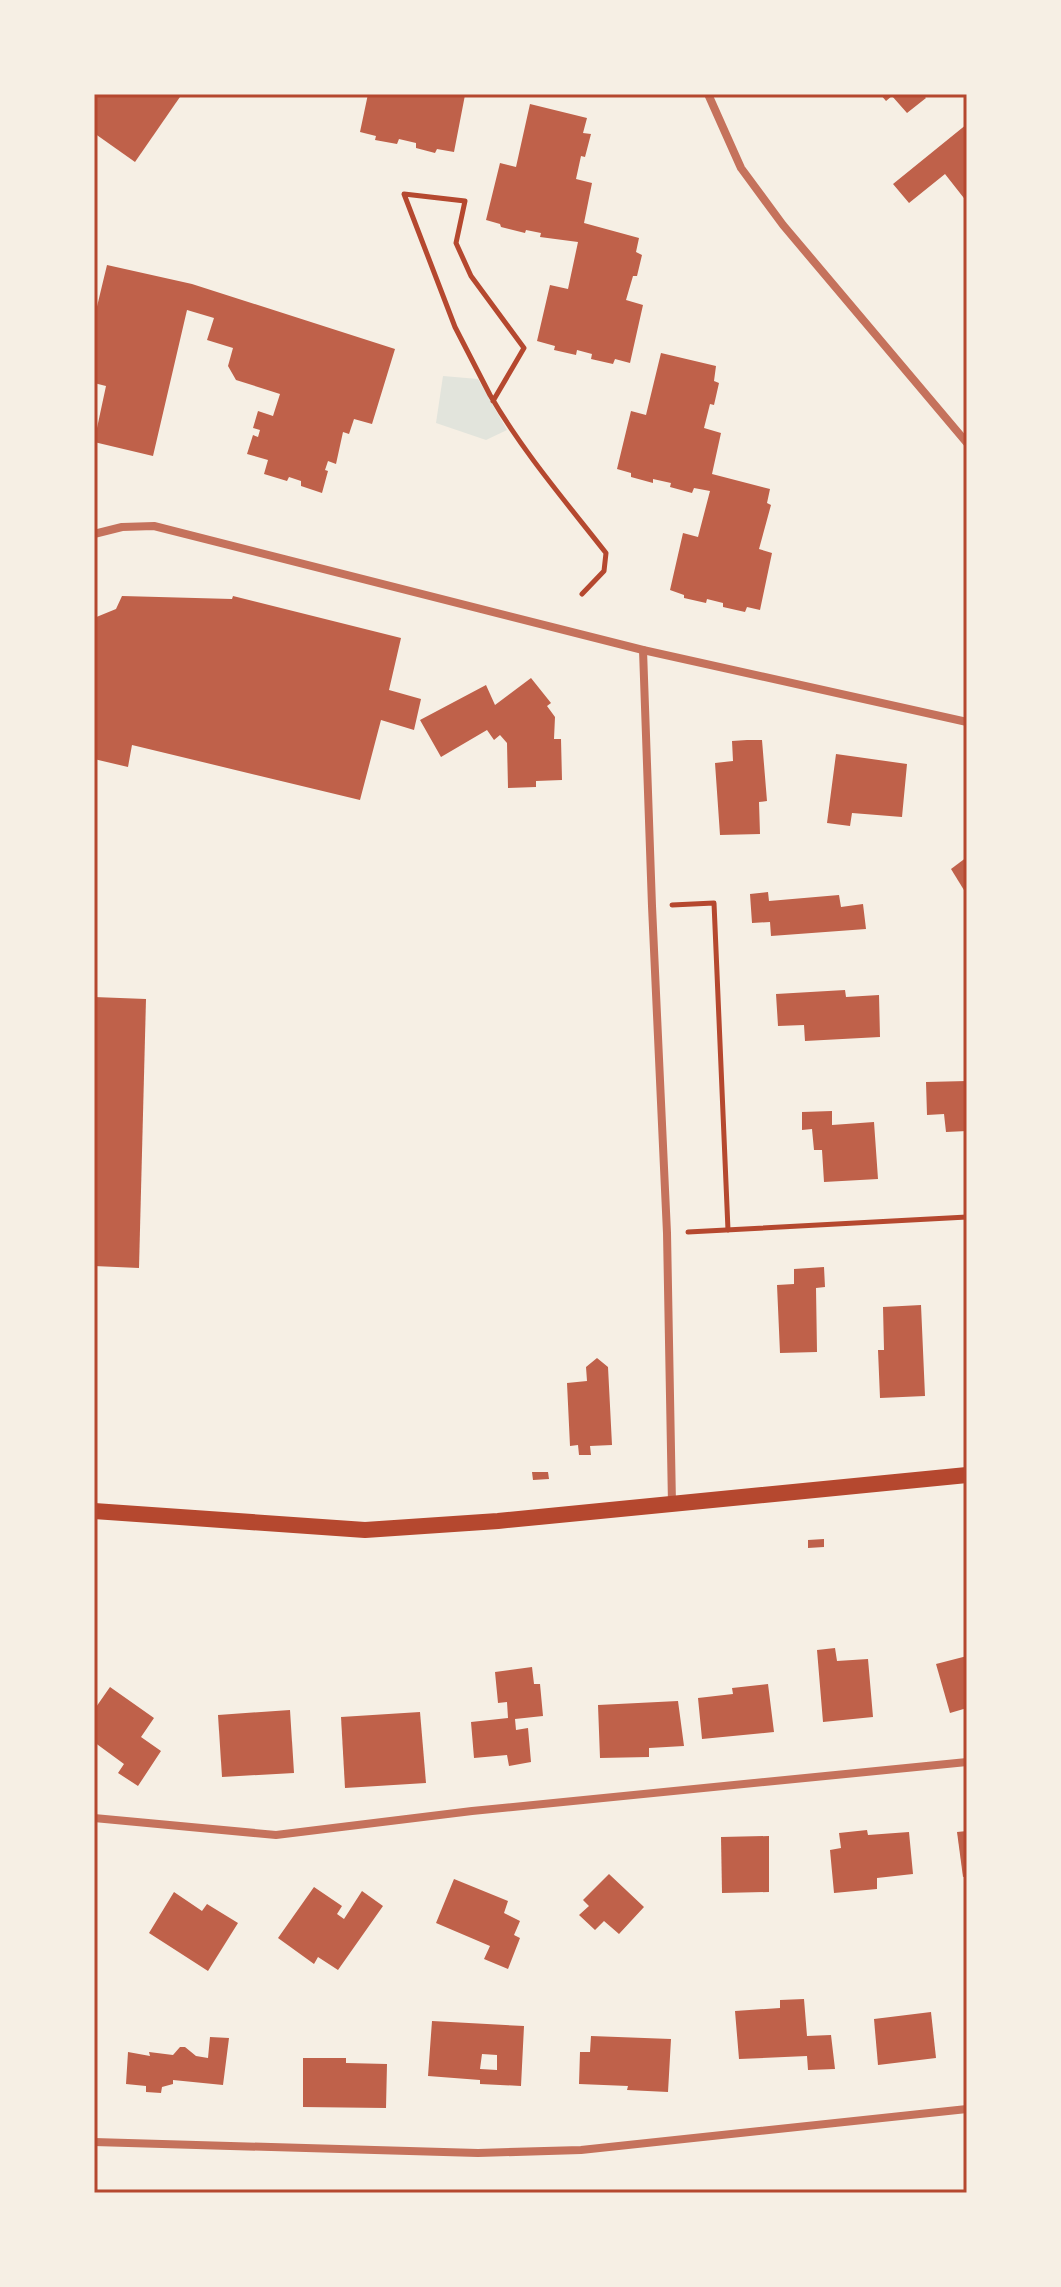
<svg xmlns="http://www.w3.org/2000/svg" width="1061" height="2287" font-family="Inter,sans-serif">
	<rect width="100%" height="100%" fill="#f6efe4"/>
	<!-- green -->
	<polygon fill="#e2e4dc" points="443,376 478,379 507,430 486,440 436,423"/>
	<!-- building -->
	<g fill="#bf614a" fill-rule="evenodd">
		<polygon points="94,94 182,94 135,162 94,133"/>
		<polygon points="368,94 465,95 454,152 437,149 435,153 416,148 416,143 399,139 397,144 375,140 376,136 360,132"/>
		<polygon points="880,94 922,94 926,98 907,113 892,96 886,101"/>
		<polygon points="530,104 587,118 583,133 591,134 585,157 581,156 576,179 592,183 584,223 639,238 636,252 642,255 637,276 633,276 626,300 643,305 630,363 615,359 613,364 591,359 592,354 577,350 576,355 554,350 555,346 537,341 550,285 568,289 578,242 540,237 541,233 526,230 525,233 501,227 500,224 486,220 500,163 516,167"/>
		<polygon points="967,124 967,202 945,174 909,203 893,184"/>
		<polygon points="107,265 192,284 395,349 372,424 354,419 349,434 343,432 336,464 328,461 325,470 328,471 322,493 301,486 301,481 289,477 287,481 264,474 268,460 247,454 253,435 258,437 260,430 253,428 258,411 273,416 280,394 236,380 228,366 233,348 207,340 214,318 187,310 153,456 94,442 106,386 94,383 94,319"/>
		<polygon points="661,353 716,366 714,381 719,383 714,405 710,404 704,428 721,433 712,474 770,489 767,503 771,505 759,549 772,553 760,610 747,607 745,612 723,607 723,603 707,599 706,603 684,598 684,595 670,590 683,533 698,537 710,491 694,488 692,493 670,487 671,483 653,479 653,483 631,477 631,473 617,469 631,411 646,415"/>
		<polygon points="122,596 232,599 233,596 401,638 389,690 421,699 414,730 381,720 360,800 132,745 128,767 94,759 94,618 116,609"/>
		<polygon points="531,678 551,703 547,706 555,717 554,739 561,739 562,780 536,781 536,787 508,788 507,743 500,735 494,740 487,730 441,757 420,720 486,685 495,705"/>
		<polygon points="747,740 762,740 767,801 759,802 760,834 720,835 715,763 733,761 732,741"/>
		<polygon points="836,754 907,764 902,817 852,813 850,826 827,823"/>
		<polygon points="967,857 967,895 951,869"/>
		<polygon points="768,892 769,901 839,895 841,907 863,904 866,929 771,936 770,922 752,923 750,894"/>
		<polygon points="845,990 846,997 879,995 880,1037 805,1041 804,1025 778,1026 776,994"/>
		<polygon points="94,997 146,999 139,1268 94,1266"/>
		<polygon points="967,1081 967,1131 946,1132 944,1114 927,1115 926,1082"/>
		<polygon points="832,1111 832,1125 874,1122 878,1179 824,1182 822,1150 814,1150 812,1129 802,1130 802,1112"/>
		<polygon points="824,1267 825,1287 816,1288 817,1352 780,1353 777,1285 794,1284 794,1269"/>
		<polygon points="921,1305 925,1396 880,1398 878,1350 884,1350 883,1307"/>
		<polygon points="597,1358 608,1367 612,1445 590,1446 591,1455 579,1455 578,1445 570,1446 567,1383 587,1381 586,1367"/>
		<polygon points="532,1472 548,1472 549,1479 533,1480"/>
		<polygon points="824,1539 824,1547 808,1548 808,1540"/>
		<polygon points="835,1648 837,1661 868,1659 873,1717 823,1722 817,1650"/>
		<polygon points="967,1656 967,1708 950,1713 936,1664"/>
		<polygon points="532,1667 534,1684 540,1684 543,1716 515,1719 516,1730 528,1728 531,1762 509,1766 507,1755 474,1758 471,1722 508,1718 507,1702 498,1703 495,1672"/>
		<polygon points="768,1684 774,1732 702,1739 698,1698 733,1694 732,1688"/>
		<polygon points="110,1687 154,1718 141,1737 161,1751 138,1786 118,1773 124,1764 94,1742 94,1710"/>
		<polygon points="678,1701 684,1746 649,1748 649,1757 600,1758 598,1705"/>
		<polygon points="290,1710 294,1773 222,1777 218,1715"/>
		<polygon points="420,1712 426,1783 345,1788 341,1717"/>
		<polygon points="867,1830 868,1835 909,1832 913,1874 877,1878 877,1889 834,1893 830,1850 841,1848 839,1833"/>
		<polygon points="967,1831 967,1876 963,1877 957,1832"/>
		<polygon points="769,1836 769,1892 722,1893 721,1837"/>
		<polygon points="609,1874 644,1907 619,1934 604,1921 595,1930 579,1915 589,1906 583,1900"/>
		<polygon points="454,1879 508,1901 504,1913 520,1921 514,1935 520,1938 508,1969 484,1959 490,1946 436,1923"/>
		<polygon points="314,1887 342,1906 337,1914 344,1919 362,1891 383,1906 338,1970 318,1957 314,1964 278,1938"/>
		<polygon points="174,1892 202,1911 207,1904 238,1923 208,1971 149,1933"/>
		<polygon points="804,1999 807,2036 831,2035 835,2069 808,2070 807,2056 739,2059 735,2011 780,2008 780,2000"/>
		<polygon points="931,2012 936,2058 878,2065 874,2019"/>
		<path d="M 432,2021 L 524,2026 L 521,2086 L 480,2084 L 480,2080 L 428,2076 ZM 482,2054 L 497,2055 L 497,2070 L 480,2069 Z"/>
		<polygon points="591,2036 671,2039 668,2092 627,2090 628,2086 579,2084 580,2052 590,2052"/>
		<polygon points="210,2037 229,2038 223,2085 173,2080 173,2084 162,2087 161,2093 146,2092 146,2086 126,2084 128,2052 150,2056 149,2052 173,2055 180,2047 185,2047 196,2056 208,2058"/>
		<polygon points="303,2058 346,2058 346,2063 387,2064 386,2108 303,2107"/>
	</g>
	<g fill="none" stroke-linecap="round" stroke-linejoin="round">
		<!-- path -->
		<g stroke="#b5482f" stroke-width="5">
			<path d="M 493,401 L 524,348 L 471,276 L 456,243 L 465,201 L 404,194 L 455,327 L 490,395 C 523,452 566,502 606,553 L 604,571 L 582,594"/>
			<polyline points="672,905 714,903 728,1230"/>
			<polyline points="688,1232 967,1217"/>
		</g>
		<!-- minor -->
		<g stroke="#c5725c" stroke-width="8">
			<polyline points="708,94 741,168 783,225 967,443"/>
			<polyline points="94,534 122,527 154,526 643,650 967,722"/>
			<polyline points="643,650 652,906 667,1233 672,1504"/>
			<polyline points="94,1818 276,1835 472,1811 967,1762"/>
			<polyline points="94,2142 478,2153 581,2150 967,2109"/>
		</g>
		<!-- secondary -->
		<polyline stroke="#b5482f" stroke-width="16" points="94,1511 365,1530 498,1521 967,1475"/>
	</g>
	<!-- border -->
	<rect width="1061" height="2287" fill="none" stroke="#f6efe4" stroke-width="192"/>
	<rect x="96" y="96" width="869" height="2095" fill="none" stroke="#b5482f" stroke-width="3"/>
</svg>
